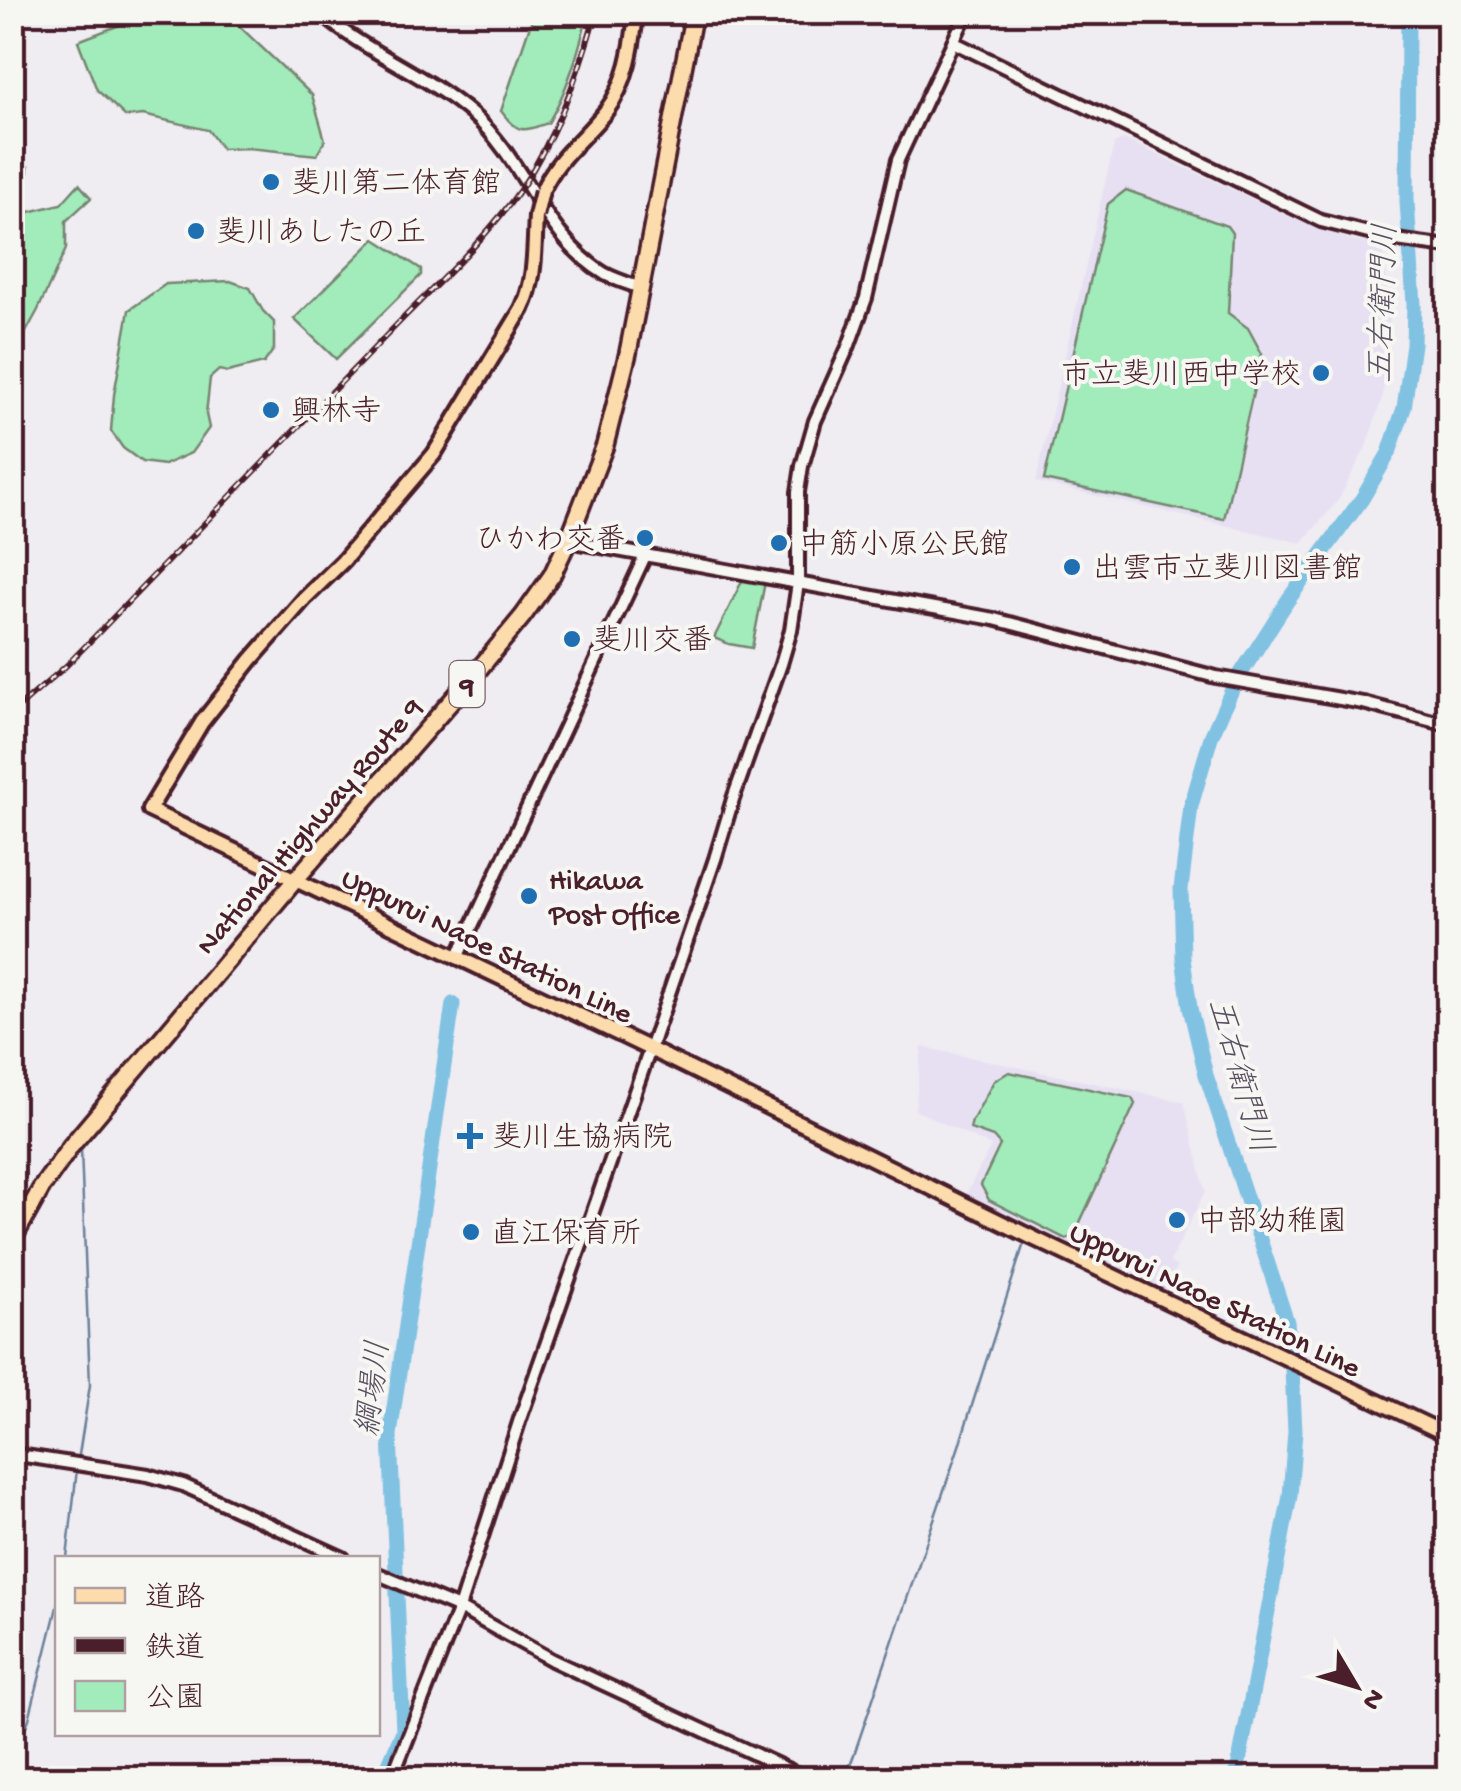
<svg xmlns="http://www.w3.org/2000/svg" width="1461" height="1791" font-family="'Gochi Hand','Klee One',sans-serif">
	<rect width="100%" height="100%" fill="#efecf2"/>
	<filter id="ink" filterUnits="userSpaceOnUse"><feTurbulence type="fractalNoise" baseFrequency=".01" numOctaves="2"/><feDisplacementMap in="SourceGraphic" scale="20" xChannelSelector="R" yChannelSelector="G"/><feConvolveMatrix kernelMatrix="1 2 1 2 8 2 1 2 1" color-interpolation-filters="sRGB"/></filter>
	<g filter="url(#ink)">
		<!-- built -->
		<g fill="#e7e0f3">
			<polygon points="1124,139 1313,227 1358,242 1382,245 1390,312 1383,395 1366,447 1339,499 1302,543 1036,482 1114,144"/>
			<polygon points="922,1047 1184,1102 1205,1191 1170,1262 1177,1267 1163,1295 965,1196 991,1146 915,1110"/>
		</g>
		<!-- green -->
		<g fill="#a2ebba" stroke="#768572" stroke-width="2.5">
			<polygon points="151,13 234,13 237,24 312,95 325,140 317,155 248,148 222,149 208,130 143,115 126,117 97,90 78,41"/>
			<path d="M 534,13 L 588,13 C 579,50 568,90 548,123 C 521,132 519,134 501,111 Z"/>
			<polygon points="28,168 25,213 61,204 79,184 91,198 66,221 66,249 38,310 13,356 13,181"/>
			<polygon points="1126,190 1227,226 1232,233 1228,313 1248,328 1262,354 1224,519 1044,480 1108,204"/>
			<polygon points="375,239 421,269 421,275 336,359 294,319"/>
			<polygon points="230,281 250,288 263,311 274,322 274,349 264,363 228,372 219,370 210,378 206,414 209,428 191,453 164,465 142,462 123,448 111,431 114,395 129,310 166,284"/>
			<polygon points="743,579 765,582 752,648 729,644 714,638"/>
			<polygon points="1009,1072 1132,1098 1135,1104 1074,1235 1066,1239 989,1200 981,1185 1000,1145 993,1137 970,1129 972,1121 994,1081"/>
		</g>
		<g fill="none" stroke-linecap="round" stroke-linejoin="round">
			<!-- stream -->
			<g stroke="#6b8199" stroke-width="2.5">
				<polyline points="78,1461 90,1385 81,1149"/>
				<polyline points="67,1558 77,1469"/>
				<polyline points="12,1759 29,1719 58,1603"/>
				<polyline points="846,1778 959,1446 1023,1246"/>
			</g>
			<!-- river -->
			<g stroke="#81c2e2" stroke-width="15">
				<polyline points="383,1778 403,1731 390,1435 453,1004"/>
				<polyline points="1236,1778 1290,1496 1295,1431 1292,1370 1287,1322 1206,1075 1190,1008 1183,958 1181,889 1191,806 1211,737 1236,681 1288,600 1362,499 1389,453 1404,408 1413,344 1414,304 1407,202 1408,12"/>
			</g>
			<defs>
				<g id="minor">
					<path d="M 319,12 C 366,53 426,74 473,115 C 525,160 544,238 605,274 C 616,280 630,284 641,288"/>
					<polyline points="953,42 1321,221 1396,240 1448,247"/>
					<polyline points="568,541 994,619 1216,677 1363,703 1448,725"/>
					<polyline points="457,958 645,556"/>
					<polyline points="12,1454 148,1475 183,1485 343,1558"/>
					<polyline points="378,1574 459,1608 552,1660 806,1778"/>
					<polyline points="392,1778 459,1608 520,1419 650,1049 715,859 733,799 781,664 791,630 798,583 798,492 802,466 815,421 849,345 866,298 898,160 967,12"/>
				</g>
				<g id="major">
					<path d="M 542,191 C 558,156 583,140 606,111 C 627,84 633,46 636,12"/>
					<path d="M 536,216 C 534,249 536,279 522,309 L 434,454 L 343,561 L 305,598 L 251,660 L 202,722 L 149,810 L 650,1049 L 1031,1237 L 1448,1435"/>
				</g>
				<polyline id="highway" points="12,1241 42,1187 71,1146 296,879 469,681 523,616 552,575 568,541 605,445 628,353 694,12"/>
			</defs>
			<!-- minor casing -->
			<use href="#minor" stroke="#4a1f2b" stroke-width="18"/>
			<!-- major casing -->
			<use href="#major" stroke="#4a1f2b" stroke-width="20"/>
			<!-- highway casing -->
			<use href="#highway" stroke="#4a1f2b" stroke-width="22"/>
			<!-- minor -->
			<use href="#minor" stroke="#f6f6f2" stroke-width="10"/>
			<!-- major -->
			<use href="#major" stroke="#fcdcac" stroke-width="12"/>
			<!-- highway -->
			<use href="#highway" stroke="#fcdcac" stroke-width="15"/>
			<defs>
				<path id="rail" d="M 12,713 L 66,666 L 102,629 C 195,532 290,436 383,339 C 430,289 483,244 522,187 C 557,134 579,74 596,12"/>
			</defs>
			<!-- rail casing -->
			<use href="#rail" stroke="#4a1f2b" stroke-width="6"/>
			<!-- rail -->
			<use href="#rail" stroke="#f6f6f2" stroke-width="2.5" stroke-dasharray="8" stroke-linecap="butt"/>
			<defs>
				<polyline id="major-bridge" points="536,216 542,191"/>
			</defs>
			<!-- major-bridge casing -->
			<use href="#major-bridge" stroke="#4a1f2b" stroke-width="20" stroke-linecap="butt"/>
			<!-- major-bridge -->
			<use href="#major-bridge" stroke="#fcdcac" stroke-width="12"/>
		</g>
	</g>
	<!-- markers -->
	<g fill="#1f6fb2" stroke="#f6f6f2" stroke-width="4">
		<circle cx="271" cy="182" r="10"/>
		<circle cx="196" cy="231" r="10"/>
		<circle cx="1321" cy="373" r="10"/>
		<circle cx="271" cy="410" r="10"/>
		<circle cx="645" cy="538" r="10"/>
		<circle cx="779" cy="543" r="10"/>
		<circle cx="1072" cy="567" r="10"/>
		<circle cx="572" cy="639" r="10"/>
		<circle cx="529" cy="896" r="10"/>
		<path d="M465 1121h10v10h10v10h-10v10h-10v-10h-10v-10h10z"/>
		<circle cx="1177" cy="1220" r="10"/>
		<circle cx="471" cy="1232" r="10"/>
	</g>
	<g text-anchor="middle" stroke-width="8" stroke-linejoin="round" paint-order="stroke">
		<!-- shield labels -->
		<rect fill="#f6f6f2" stroke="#7e6067" stroke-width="2.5" x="449.5" y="661" width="35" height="46" rx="8"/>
		<g font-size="28" font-weight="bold" fill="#4a1f2b">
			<text x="467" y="694">9</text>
		</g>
		<!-- poi labels -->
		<g font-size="30" fill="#4a1f2b" stroke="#f6f6f2" text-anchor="start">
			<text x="291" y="192">斐川第二体育館</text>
			<text x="216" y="241">斐川あしたの丘</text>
			<text x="1301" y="383" text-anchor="end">市立斐川西中学校</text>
			<text x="291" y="420">興林寺</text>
			<text x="625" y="548" text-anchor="end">ひかわ交番</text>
			<text x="799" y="553">中筋小原公民館</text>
			<text x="1092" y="577">出雲市立斐川図書館</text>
			<text x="592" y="649">斐川交番</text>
			<text x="549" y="889">Hikawa<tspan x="549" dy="34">Post Office</tspan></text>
			<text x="492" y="1146">斐川生協病院</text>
			<text x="1197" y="1230">中部幼稚園</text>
			<text x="491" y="1242">直江保育所</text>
		</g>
		<!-- street labels -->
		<g font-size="30" fill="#4a1f2b" stroke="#f6f6f2">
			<text transform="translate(308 825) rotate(-49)" y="10">National Highway Route 9</text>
			<text transform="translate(488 944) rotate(26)" y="10">Uppurui Naoe Station Line</text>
			<text transform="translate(1216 1298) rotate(26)" y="10">Uppurui Naoe Station Line</text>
		</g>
		<!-- water labels -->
		<g font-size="32" font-style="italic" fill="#5a5062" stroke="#f6f6f2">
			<text transform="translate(1381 303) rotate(-88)" y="11">五右衛門川</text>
			<text transform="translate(1242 1075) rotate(74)" y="11">五右衛門川</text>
			<text transform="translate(371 1388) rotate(-83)" y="11">綱場川</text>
		</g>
	</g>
	<!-- margin -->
	<rect width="1461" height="1791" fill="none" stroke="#f6f6f2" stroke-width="50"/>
	<rect x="25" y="25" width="1411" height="1741" fill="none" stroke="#4a1f2b" stroke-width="4" filter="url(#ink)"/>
	<!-- legend -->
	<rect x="55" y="1556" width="325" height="180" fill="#f6f6f2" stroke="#b1a0a2" stroke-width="2.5"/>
	<rect x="75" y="1588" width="50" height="15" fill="#fcdcac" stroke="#b1a0a2" stroke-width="2.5"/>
	<text x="145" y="1606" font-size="30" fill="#4a1f2b">道路</text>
	<rect x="75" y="1638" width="50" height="15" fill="#4a1f2b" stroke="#b1a0a2" stroke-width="2.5"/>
	<text x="145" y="1656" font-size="30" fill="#4a1f2b">鉄道</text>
	<rect x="75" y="1681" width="50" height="30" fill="#a2ebba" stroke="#b1a0a2" stroke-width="2.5"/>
	<text x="145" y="1706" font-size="30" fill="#4a1f2b">公園</text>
	<!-- north arrow -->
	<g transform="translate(1356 1686) rotate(128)" stroke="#f6f6f2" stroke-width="8" paint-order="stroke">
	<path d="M0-8L18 38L0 25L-18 38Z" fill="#4a1f2b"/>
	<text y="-15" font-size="28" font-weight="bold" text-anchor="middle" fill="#4a1f2b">N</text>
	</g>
</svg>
